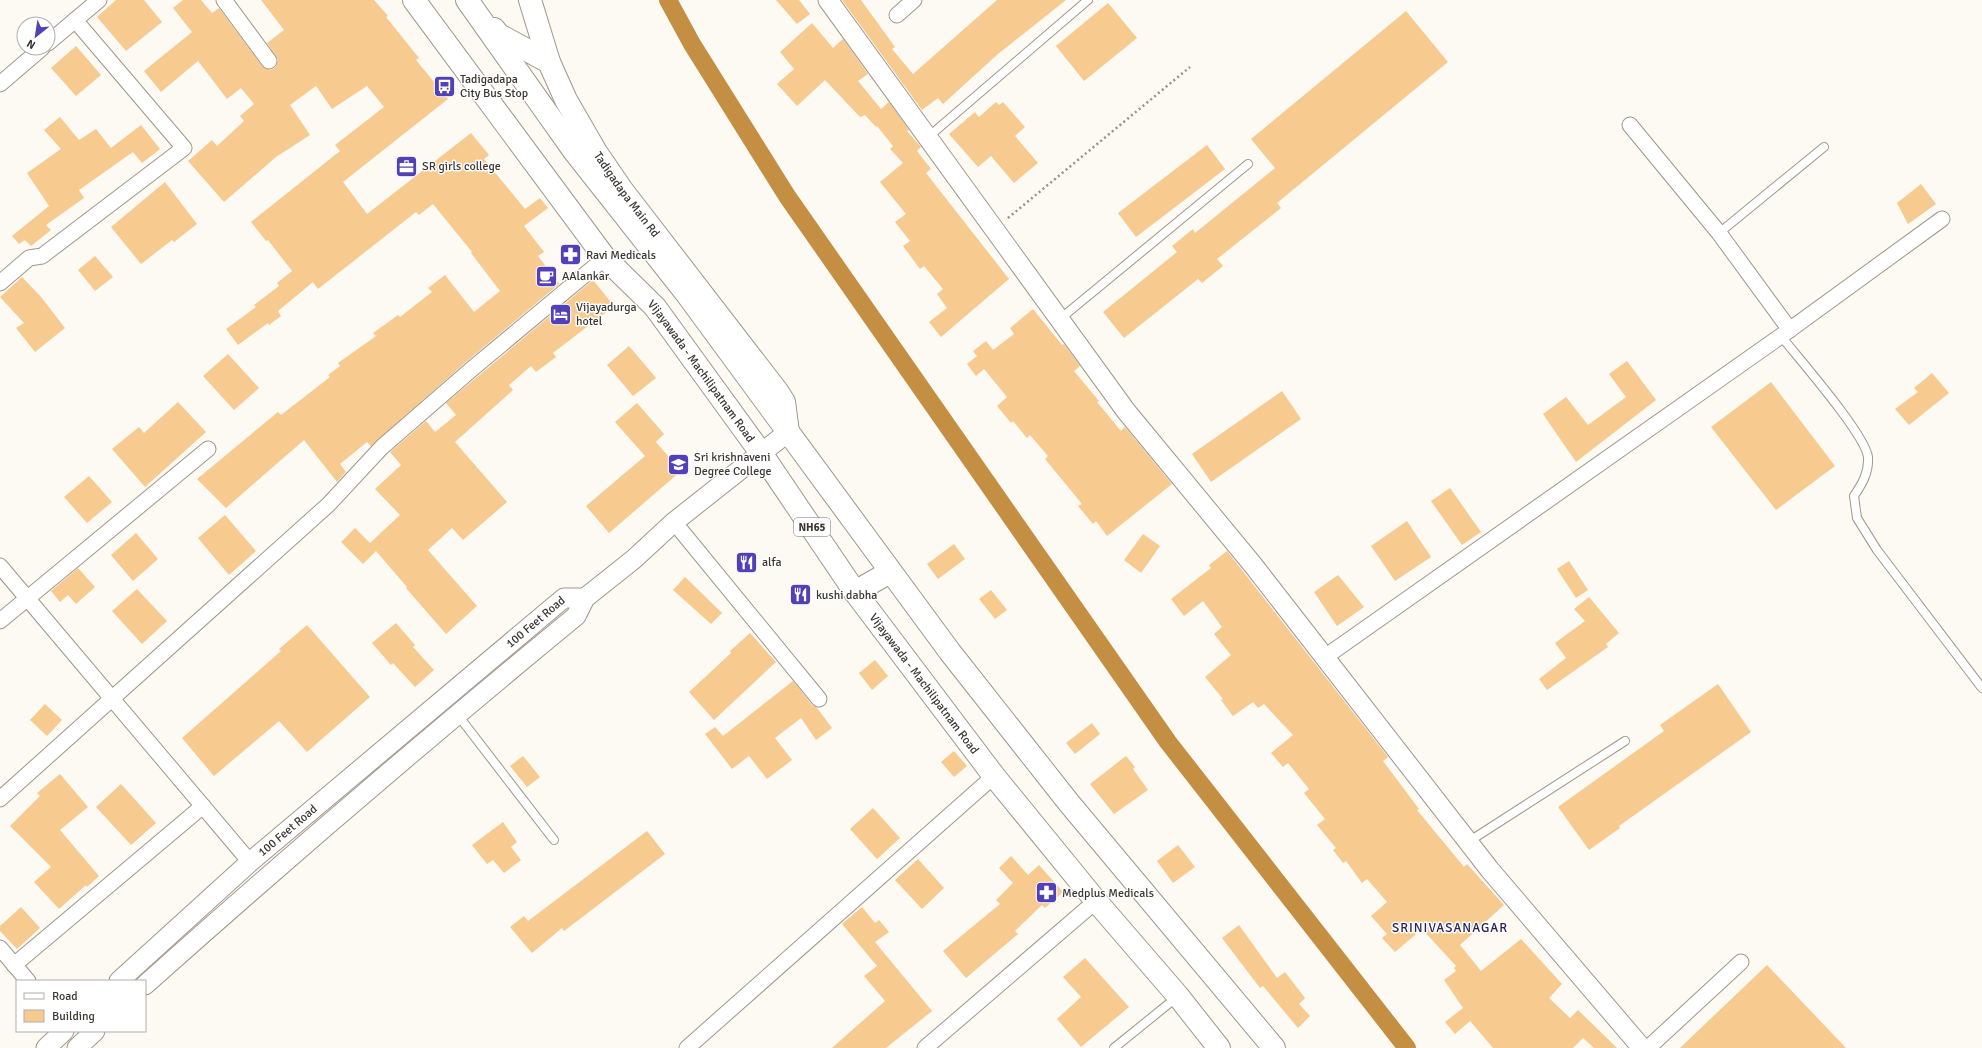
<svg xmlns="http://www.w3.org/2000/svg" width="1982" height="1048" font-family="Signika,sans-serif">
	<rect width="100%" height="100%" fill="#fdf9f3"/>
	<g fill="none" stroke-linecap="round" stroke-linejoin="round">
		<!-- canal -->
		<polyline stroke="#c58f43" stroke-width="18" points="668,0 692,44 787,196 1168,742 1407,1048"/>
	</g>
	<!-- building -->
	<g fill="#f7ca8f">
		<polygon points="116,0 144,0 162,22 126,51 97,17"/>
		<polygon points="183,0 201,0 212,13 219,8 262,66 270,70 275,68 278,60 267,43 284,30 261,0 374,0 388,16 386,17 419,58 416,60 448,99 343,182 367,214 471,133 489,155 484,159 525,209 540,198 548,208 524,226 544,252 538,256 559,284 467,361 371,446 367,442 340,464 346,472 337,482 304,440 226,508 197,479 278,412 281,415 330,377 328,375 340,366 338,363 376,336 373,333 398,315 400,317 432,292 428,288 445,275 474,312 500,291 471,253 472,252 433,204 419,215 416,212 318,289 313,282 278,311 281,316 269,325 268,323 238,345 226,329 256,307 254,305 279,286 277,283 292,271 268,240 266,241 251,222 340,151 335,145 384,107 367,86 332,109 316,86 290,105 310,135 276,157 224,202 188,161 212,140 217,146 244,121 240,116 254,104 241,88 227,99 198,61 161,92 144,71 192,32 173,8"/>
		<polygon points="776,0 799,0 810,14 797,24"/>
		<polygon points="842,0 861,0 895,47 892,49 913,74 997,0 1066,0 998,54 943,104 938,98 922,110"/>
		<polygon points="1108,3 1137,38 1084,81 1056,46"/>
		<polygon points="1406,11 1448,62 1277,203 1281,208 1217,259 1223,266 1202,283 1198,279 1124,338 1103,312 1177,252 1172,246 1193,229 1195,233 1275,168 1251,139"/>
		<polygon points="812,23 833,48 843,39 868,74 858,81 881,109 889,102 909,130 907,131 921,147 917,151 931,169 926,173 1009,279 941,337 929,322 947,308 937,294 943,289 924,266 920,269 903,246 910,241 895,222 906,214 880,182 903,163 890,149 893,146 877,126 876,127 865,115 860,117 825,80 797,106 777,84 794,69 780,52"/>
		<polygon points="76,46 101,75 76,96 51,68"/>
		<polygon points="996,102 999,105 1003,102 1025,127 1015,136 1038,163 1014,183 991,156 978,167 949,134 975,112 979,117"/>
		<polygon points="60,117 79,140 96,129 111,148 141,125 160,149 142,163 133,152 79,190 84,198 46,225 51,230 31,246 25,240 19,244 12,236 49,206 27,173 61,149 44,130"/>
		<polygon points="1207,145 1225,169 1136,237 1118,213"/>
		<polygon points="165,182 197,224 174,242 172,240 141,264 111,227"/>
		<polygon points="1921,184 1936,204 1908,224 1897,203"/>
		<polygon points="95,256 113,277 95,291 78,270"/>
		<polygon points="22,277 41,297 65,328 35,352 16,328 24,323 0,297"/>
		<polygon points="593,280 614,306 553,353 556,357 536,372 531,366 509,385 513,390 455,442 507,502 463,540 452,528 428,550 477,606 446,634 406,588 407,587 376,551 363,564 341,542 355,528 370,543 400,515 375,489 401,465 390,452 426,421 435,432 456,415 446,403"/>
		<polygon points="1033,309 1062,345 1064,344 1080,366 1074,371 1099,401 1097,402 1121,431 1125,427 1172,484 1107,536 1096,521 1093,524 1078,506 1082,504 1045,459 1048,456 1030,435 1027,438 1013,421 1011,423 997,406 1007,397 984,369 976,376 967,364 977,356 973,351 986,341 993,350 1014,334 1010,328"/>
		<polygon points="629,346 656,378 633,396 607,365"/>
		<polygon points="228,354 259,388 234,410 203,376"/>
		<polygon points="1627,361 1656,400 1576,462 1543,414 1566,397 1588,425 1626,397 1609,374"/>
		<polygon points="1932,373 1949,393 1909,425 1895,409 1918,392 1914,388"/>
		<polygon points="1771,382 1835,466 1776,510 1711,427"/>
		<polygon points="1282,391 1301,419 1211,482 1192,454"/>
		<polygon points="178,402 206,432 145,487 112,449 139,427 144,433"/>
		<polygon points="637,403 664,434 656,442 681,471 609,533 586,506 645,456 615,422"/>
		<polygon points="89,476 112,502 87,523 64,497"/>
		<polygon points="1450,488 1481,532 1462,545 1431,501"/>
		<polygon points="225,515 256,551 229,575 198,538"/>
		<polygon points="1407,521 1431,557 1395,581 1371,546"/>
		<polygon points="136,533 158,559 133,581 111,555"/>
		<polygon points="1143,534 1160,546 1141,573 1124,560"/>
		<polygon points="954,544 965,559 938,579 927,564"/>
		<polygon points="1227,551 1388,757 1383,761 1419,809 1417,810 1464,867 1467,864 1504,905 1460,945 1481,971 1521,939 1562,984 1549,998 1570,1018 1578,1010 1617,1048 1594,1048 1583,1038 1573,1048 1493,1048 1470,1021 1455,1034 1445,1022 1463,1008 1444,980 1456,971 1454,968 1456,966 1422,929 1395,952 1382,938 1387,934 1371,916 1387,902 1367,879 1362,883 1346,861 1343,863 1333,850 1336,848 1317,825 1325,819 1304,793 1309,789 1288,763 1283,767 1271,753 1293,735 1264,704 1258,708 1253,702 1233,716 1221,700 1223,699 1205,677 1231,655 1214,634 1222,627 1203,601 1184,616 1171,599 1211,568 1209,565"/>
		<polygon points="1569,561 1588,590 1576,598 1557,569"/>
		<polygon points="78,568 95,587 76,604 68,595 60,602 51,591"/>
		<polygon points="1338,575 1364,607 1337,626 1314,592"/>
		<polygon points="685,577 722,613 711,624 673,590"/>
		<polygon points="137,589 167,621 142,644 112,611"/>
		<polygon points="991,590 1007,610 995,619 979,599"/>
		<polygon points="1589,597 1619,633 1606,644 1608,647 1547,690 1539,679 1566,658 1555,643 1585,621 1574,609"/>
		<polygon points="396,623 415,645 413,647 434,670 415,687 393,663 391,665 372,643"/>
		<polygon points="307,625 370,697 307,752 279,721 214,776 182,738 281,651 279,649"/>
		<polygon points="750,633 776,662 714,720 689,692 731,653 730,651"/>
		<polygon points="875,660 888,676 872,690 859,673"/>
		<polygon points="793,681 812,705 817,708 832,728 816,740 801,718 775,738 792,760 767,779 749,756 732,769 705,734 715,727 723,736"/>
		<polygon points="1718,684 1751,732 1619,826 1620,828 1589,850 1558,807 1664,731 1660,725"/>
		<polygon points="45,704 62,720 47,736 30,720"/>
		<polygon points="1092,723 1100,734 1075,754 1066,743"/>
		<polygon points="954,751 967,766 954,777 941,762"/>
		<polygon points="523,756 540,777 527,787 510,766"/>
		<polygon points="1126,756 1135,767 1133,769 1148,790 1114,814 1090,784"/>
		<polygon points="60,774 88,807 60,830 99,876 87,887 86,885 59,909 34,882 51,867 10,826 40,796 37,793"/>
		<polygon points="121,784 156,823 131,845 96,807"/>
		<polygon points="873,808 900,838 877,859 850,829"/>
		<polygon points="503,822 517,842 511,847 521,860 504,873 493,860 487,864 472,845"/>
		<polygon points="647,831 665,854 564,931 562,928 532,953 510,927 524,916 528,921"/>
		<polygon points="1178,845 1195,867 1173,883 1157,861"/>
		<polygon points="1011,856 1028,875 1039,865 1063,892 1045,908 1042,905 1015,931 1018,934 966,978 943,951 1000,904 996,900 1013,883 999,868"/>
		<polygon points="918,859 944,888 922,909 895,880"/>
		<polygon points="21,907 40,928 17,949 0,931 0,926"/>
		<polygon points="862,907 875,923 879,920 889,932 875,942 932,1011 886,1048 832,1048 885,1001 864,976 877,966 842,924"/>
		<polygon points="1239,925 1277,978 1285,972 1305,998 1299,1004 1310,1016 1298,1028 1263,986 1260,988 1222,938"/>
		<polygon points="1085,958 1129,1007 1081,1047 1057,1019 1081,997 1063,977"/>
		<polygon points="1767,965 1846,1048 1680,1048"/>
	</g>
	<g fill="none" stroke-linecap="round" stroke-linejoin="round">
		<defs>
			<g id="service">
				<polyline points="927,138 1088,0"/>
				<polyline points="1719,233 1824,147"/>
				<polyline points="1060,319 1248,164"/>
				<path d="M 1781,336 C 1799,359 1865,434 1868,457 C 1869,473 1862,484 1854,496 L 1857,518 L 1877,550 L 1982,688"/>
				<polyline points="457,714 554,840"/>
				<polyline points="1468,842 1625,741"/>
				<polyline points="1114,1048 1177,997"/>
			</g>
			<g id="minor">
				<polyline points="224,0 269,61"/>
				<polyline points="897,15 914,0"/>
				<polyline points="48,43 99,0"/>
				<polyline points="0,84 42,48"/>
				<polyline points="1630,125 1719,233 1790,330"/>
				<polyline points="0,283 29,258 42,256 184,148 75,20"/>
				<polyline points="674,522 819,699"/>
				<polyline points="0,566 250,862"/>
				<polyline points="0,621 208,449"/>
				<polyline points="1325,657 1781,336 1942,219"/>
				<polyline points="0,799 328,505 382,447 473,368 605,258"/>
				<polyline points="0,948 28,981"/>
				<polyline points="14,965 203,806"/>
				<polyline points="687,1048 994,776"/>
				<polyline points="925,1048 1096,901"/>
				<polyline points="1648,1048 1741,962"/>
			</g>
			<g id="tertiary">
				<polyline points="828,0 1126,411 1253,565 1490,870 1642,1048"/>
				<path id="s1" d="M 119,981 L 250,862 L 552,608 L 564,598 L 585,598"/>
				<path d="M 145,985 C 286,859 430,736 576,616 L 585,598 L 634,559 L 674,522 L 788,432"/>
				<polyline points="46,1048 64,1031"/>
				<polyline points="77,1048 95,1031"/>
			</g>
			<g id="secondary">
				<path id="s2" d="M 530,0 L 549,62 L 566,100 L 596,152 L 622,190 L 777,391 L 784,402 L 788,432"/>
			</g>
			<g id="trunk">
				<path id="s3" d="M 414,0 L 605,258 L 655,307 L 761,453 L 855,592 L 994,776 L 1096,901 L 1178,996 L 1219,1048"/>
				<polyline points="467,0 574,151 686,293 950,652 1069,803 1274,1048"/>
				<polyline points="494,29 499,35 549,62"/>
				<polyline points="855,592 890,572"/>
			</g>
		</defs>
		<!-- service casing -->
		<use href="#service" stroke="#a1978b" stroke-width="10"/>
		<!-- minor casing -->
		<use href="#minor" stroke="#a1978b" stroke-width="17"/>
		<!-- tertiary casing -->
		<use href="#tertiary" stroke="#a1978b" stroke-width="21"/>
		<!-- secondary casing -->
		<use href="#secondary" stroke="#a1978b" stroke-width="24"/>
		<!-- trunk casing -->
		<use href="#trunk" stroke="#a1978b" stroke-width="24"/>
		<!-- path -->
		<polyline stroke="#95918b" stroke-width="2.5" stroke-dasharray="2 3" stroke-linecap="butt" points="1008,218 1190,67"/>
		<!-- service -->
		<use href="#service" stroke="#fff" stroke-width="8"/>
		<!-- minor -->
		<use href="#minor" stroke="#fff" stroke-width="15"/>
		<!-- tertiary -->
		<use href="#tertiary" stroke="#fff" stroke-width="19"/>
		<!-- secondary -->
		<use href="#secondary" stroke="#fff" stroke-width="22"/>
		<!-- trunk -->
		<use href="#trunk" stroke="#fff" stroke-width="22"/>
	</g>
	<!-- icons -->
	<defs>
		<symbol id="bus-square" viewBox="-11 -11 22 22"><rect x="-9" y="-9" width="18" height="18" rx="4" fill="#5140b8" stroke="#fff"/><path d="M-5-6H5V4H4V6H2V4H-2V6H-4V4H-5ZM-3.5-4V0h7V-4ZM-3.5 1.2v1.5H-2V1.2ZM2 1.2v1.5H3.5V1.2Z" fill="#fff"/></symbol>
		<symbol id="office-square" viewBox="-11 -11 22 22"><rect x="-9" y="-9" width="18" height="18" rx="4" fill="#5140b8" stroke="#fff"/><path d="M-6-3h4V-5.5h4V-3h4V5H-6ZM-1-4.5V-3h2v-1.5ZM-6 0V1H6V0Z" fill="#fff"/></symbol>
		<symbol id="pharmacy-square" viewBox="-11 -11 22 22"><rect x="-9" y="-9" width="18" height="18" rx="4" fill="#5140b8" stroke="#fff"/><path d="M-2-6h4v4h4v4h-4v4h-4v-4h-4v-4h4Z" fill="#fff"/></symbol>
		<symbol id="cafe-square" viewBox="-11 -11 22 22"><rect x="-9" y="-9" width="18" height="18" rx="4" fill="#5140b8" stroke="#fff"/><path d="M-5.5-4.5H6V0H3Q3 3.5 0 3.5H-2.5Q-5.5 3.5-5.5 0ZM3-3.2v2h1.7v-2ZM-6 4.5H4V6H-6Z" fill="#fff"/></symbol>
		<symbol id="hotel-square" viewBox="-11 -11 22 22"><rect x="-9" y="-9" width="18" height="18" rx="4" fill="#5140b8" stroke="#fff"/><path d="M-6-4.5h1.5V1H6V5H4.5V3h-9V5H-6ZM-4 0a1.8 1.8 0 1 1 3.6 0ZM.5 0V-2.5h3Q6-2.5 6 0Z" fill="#fff"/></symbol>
		<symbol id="university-square" viewBox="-11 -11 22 22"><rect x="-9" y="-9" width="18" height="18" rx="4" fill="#5140b8" stroke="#fff"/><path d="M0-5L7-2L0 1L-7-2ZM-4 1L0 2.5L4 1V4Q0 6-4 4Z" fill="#fff"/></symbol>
		<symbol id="restaurant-square" viewBox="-11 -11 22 22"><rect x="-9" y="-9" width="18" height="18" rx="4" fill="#5140b8" stroke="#fff"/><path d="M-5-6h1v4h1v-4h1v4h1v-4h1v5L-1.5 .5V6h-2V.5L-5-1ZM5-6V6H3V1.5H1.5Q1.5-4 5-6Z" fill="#fff"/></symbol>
	</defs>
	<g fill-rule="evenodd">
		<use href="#bus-square" x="432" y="74" width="25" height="25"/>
		<use href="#office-square" x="394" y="154" width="25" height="25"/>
		<use href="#pharmacy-square" x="558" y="242" width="25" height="25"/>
		<use href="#cafe-square" x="534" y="264" width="25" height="25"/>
		<use href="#hotel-square" x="548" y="302" width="25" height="25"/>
		<use href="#university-square" x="666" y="452" width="25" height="25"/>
		<use href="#restaurant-square" x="734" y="550" width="25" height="25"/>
		<use href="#restaurant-square" x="788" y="582" width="25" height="25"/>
		<use href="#pharmacy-square" x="1034" y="880" width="25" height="25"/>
	</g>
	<g text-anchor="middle" stroke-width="3" stroke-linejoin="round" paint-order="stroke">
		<!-- shield labels -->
		<rect fill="#fff" stroke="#767370" stroke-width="1" x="794" y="518" width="36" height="18" rx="3"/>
		<g font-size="11" font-weight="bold" fill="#3b3732">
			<text x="812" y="531">NH65</text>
		</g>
		<!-- poi labels -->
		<g font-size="12" fill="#3b3732" stroke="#fff" text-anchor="start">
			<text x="460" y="83">Tadigadapa<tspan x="460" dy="14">City Bus Stop</tspan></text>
			<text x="422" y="170">SR girls college</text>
			<text x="586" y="259">Ravi Medicals</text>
			<text x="562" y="280">AAlankar</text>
			<text x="576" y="311">Vijayadurga<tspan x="576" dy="14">hotel</tspan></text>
			<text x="694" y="461">Sri krishnaveni<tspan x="694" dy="14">Degree College</tspan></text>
			<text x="762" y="566">alfa</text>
			<text x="816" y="599">kushi dabha</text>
			<text x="1062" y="897">Medplus Medicals</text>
		</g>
		<!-- street labels -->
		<g font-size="12" fill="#3b3732" stroke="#fff">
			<text dy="4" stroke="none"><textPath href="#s2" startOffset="219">Tadigadapa Main Rd</textPath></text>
			<text dy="4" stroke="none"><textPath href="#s3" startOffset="470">Vijayawada - Machilipatnam Road</textPath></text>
			<text dy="4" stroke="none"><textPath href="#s1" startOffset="550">100 Feet Road</textPath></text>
			<text dy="4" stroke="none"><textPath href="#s3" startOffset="854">Vijayawada - Machilipatnam Road</textPath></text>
			<text dy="4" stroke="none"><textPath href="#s1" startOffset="226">100 Feet Road</textPath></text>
		</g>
		<!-- neighbourhood labels -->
		<g font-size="13" letter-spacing="1" fill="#27215b" stroke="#fff">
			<text x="1450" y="932">SRINIVASANAGAR</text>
		</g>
	</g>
	<!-- legend -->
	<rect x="16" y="980" width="130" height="52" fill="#ffffff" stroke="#b1afad"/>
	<rect x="24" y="993" width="20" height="6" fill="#ffffff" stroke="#b1afad"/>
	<text x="52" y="1000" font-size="12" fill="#3b3732">Road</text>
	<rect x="24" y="1010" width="20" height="12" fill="#f7ca8f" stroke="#b1afad"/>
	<text x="52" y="1020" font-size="12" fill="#3b3732">Building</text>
	<!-- north arrow -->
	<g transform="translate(36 36) rotate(210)"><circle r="19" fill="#ffffff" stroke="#b1afad"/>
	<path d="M0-3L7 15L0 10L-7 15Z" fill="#5140b8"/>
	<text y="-6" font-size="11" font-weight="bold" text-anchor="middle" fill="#3b3732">N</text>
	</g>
</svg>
